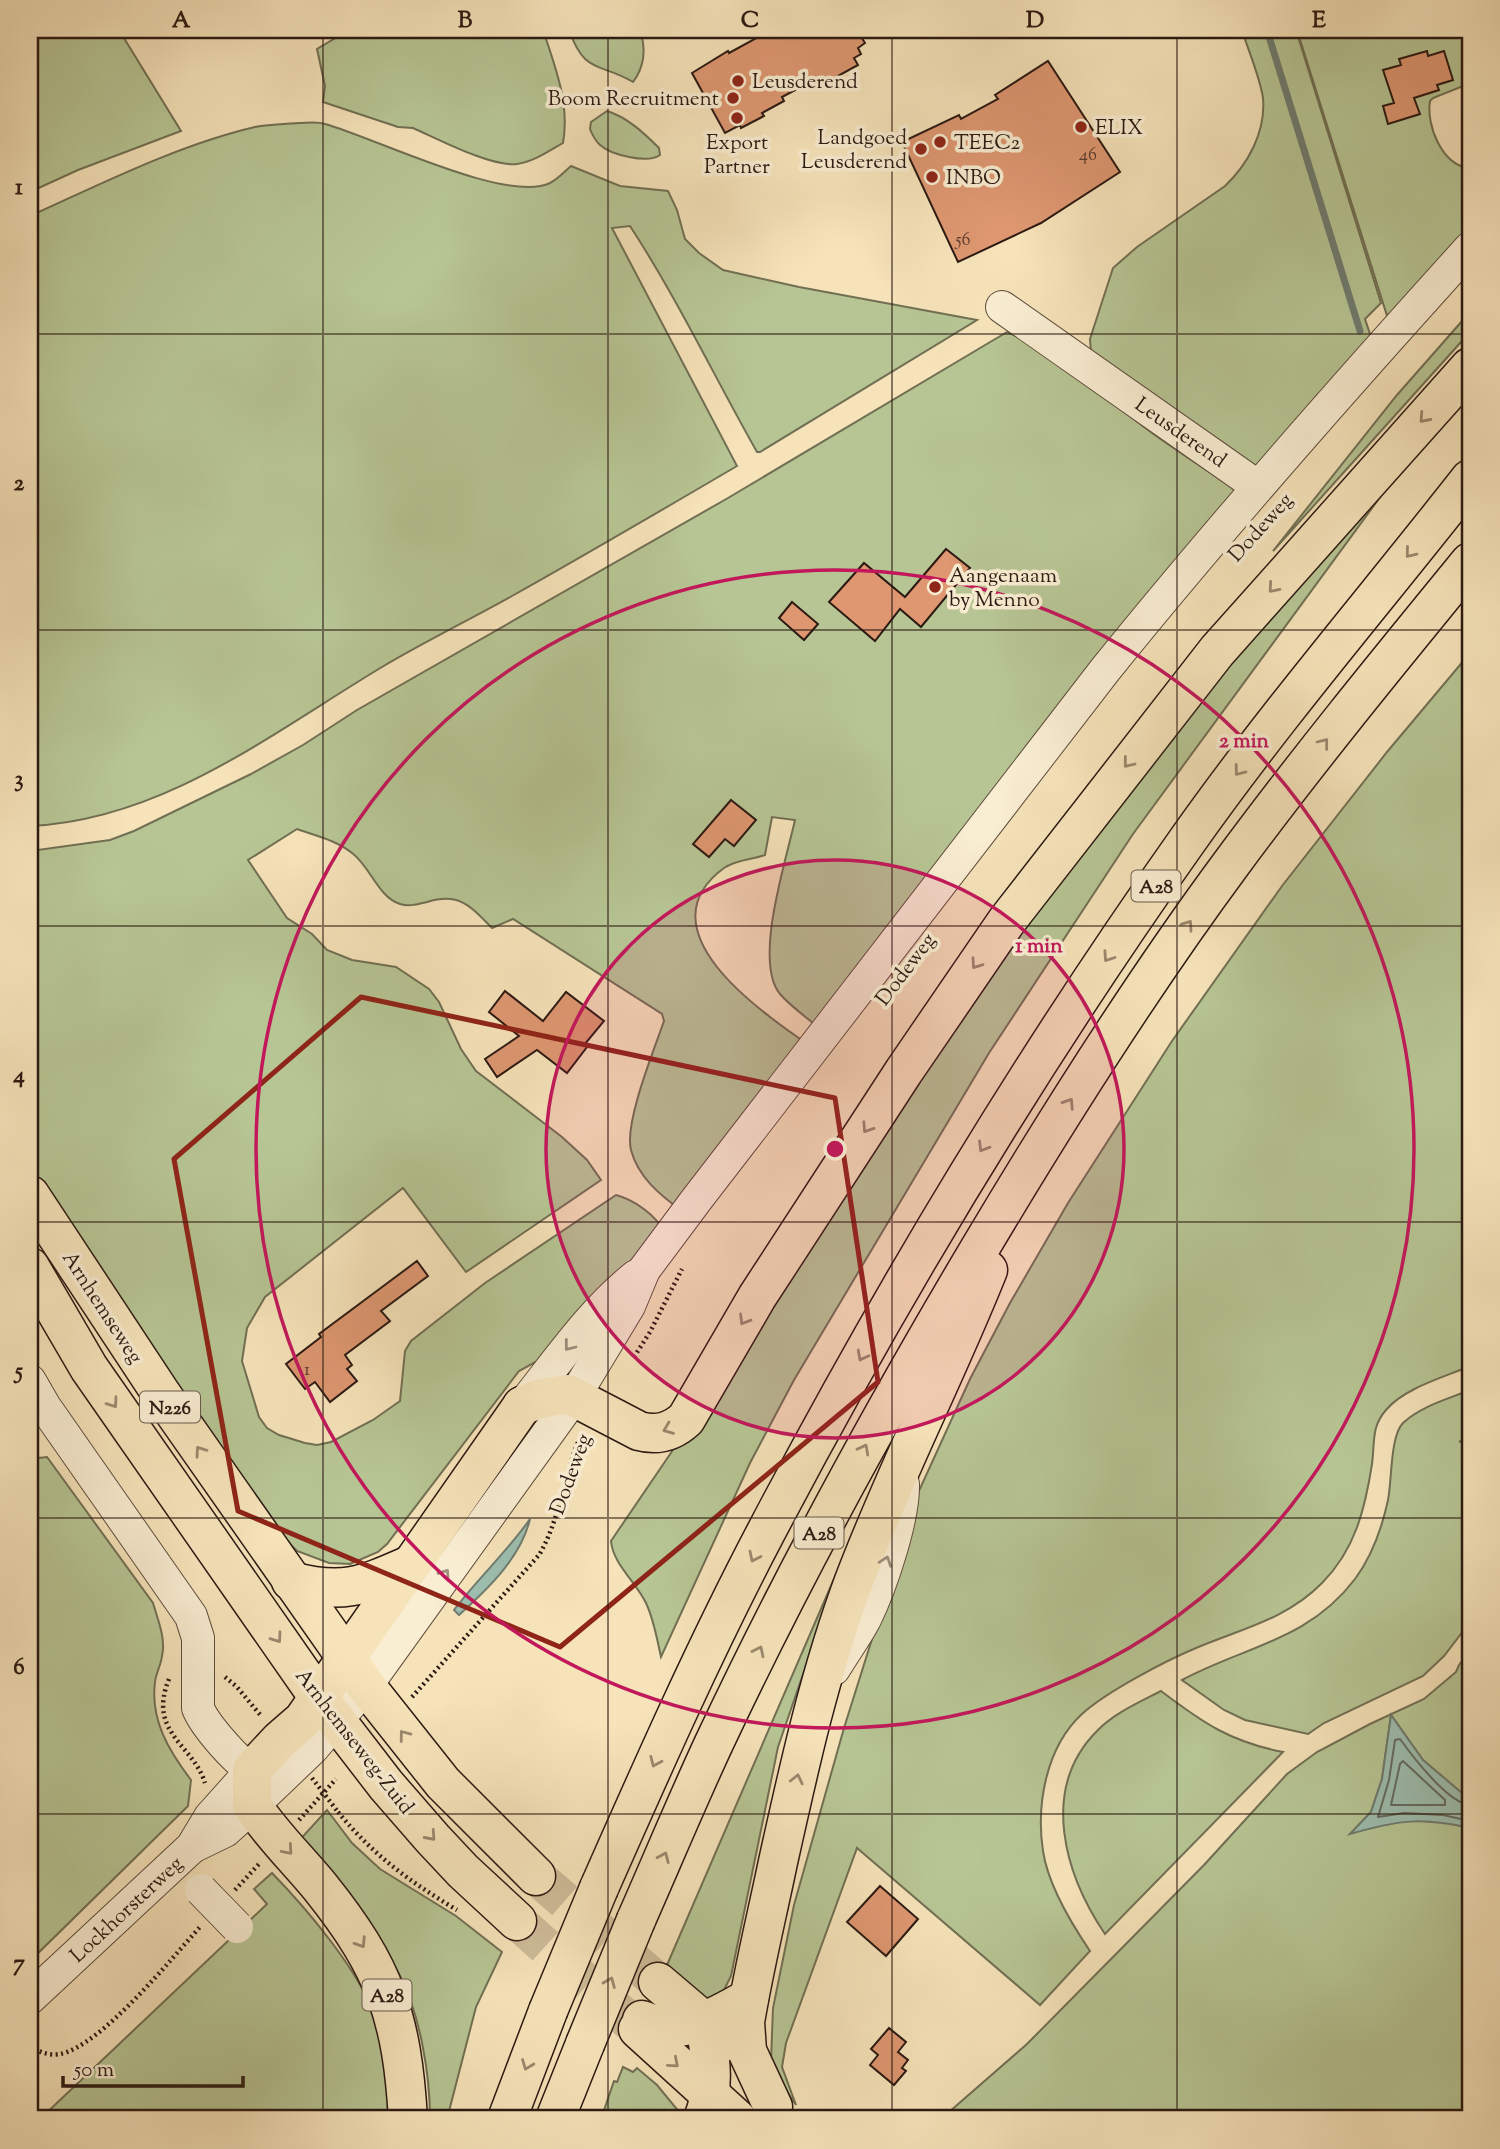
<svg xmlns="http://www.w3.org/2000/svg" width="1500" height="2149" font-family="'Sorts Mill Goudy',serif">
	<rect width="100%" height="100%" fill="#f6e3ba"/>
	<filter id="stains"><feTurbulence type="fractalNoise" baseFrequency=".00286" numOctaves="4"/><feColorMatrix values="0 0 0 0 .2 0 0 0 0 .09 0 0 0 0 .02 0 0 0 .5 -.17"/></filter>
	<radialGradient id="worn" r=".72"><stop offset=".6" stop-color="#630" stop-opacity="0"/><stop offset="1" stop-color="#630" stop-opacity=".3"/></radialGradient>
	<!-- green -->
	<g fill="#b7c594" stroke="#716f53" stroke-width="2">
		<polygon points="30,30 119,30 181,131 78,170 30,192"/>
		<path d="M 349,30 L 543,30 C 555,66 570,104 563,143 C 549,151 533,162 517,164 C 491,167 438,139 413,128 L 398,127 L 323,102 L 325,86 L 317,49 Z"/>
		<path d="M 569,30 L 640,30 C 646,48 645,66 633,82 C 599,62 585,75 569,30 Z"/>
		<path d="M 1242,30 L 1296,30 L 1381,303 L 1365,319 L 1372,340 L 1259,473 L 1091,352 L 1090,339 L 1113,268 L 1137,247 L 1225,186 C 1248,164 1266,132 1263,98 C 1260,77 1248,50 1242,30 Z"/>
		<path d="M 1297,30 L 1470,30 L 1470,86 L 1463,86 L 1433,98 L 1430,101 C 1426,125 1442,166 1470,168 L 1470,233 L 1389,322 Z"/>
		<path d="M 607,111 C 627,117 644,133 659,148 L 660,155 C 648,164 610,155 599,144 C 595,140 592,134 590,129 L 591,122 Z"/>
		<path d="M 298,123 C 306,123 317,121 325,124 C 373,137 507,204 550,183 C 558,179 564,172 571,166 L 620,186 L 668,191 L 677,210 L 685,239 L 699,253 L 723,270 L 799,287 L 977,320 L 760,452 L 757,452 C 714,376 677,298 630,226 L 612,228 L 737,466 C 662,510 587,554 512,596 C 469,620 424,642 382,667 C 272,733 163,820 30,826 L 30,216 C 101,184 178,145 255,127 C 269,124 284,124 298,123 Z"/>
		<polygon points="1470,312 1470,332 1273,551 1397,395"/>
		<path d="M 1007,332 C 1054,351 1103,396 1144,427 C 1176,451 1210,472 1243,494 L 821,1030 C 808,1018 791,1007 780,994 C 753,961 786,861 795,820 L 772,817 L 765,855 C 751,860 737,859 724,868 C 641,929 760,1012 809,1045 L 682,1211 C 660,1195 638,1177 631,1150 C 624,1123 654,1050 664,1021 L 662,1014 L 513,919 L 492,928 C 470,906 460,892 427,902 C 418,904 410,907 400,904 C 378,897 370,866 352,853 C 336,840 316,836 297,829 L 248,860 L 287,918 L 312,934 L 327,950 L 352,960 L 396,967 L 429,989 L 439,1002 L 461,1049 L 476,1071 L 562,1137 L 587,1160 L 601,1180 L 466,1272 L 403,1188 L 265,1297 L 247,1328 L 242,1361 L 259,1417 L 267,1428 L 279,1435 L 305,1443 L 317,1445 L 331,1442 L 373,1420 L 400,1401 L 405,1351 L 411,1341 L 485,1283 L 616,1195 C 635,1200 655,1215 665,1232 L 550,1354 L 519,1371 L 387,1544 L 378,1552 L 350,1564 L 329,1563 L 297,1551 L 276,1530 L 30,1186 L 30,851 L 110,840 L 134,831 L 251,774 L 303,745 L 357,710 L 728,498 Z"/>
		<path d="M 1400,470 L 1133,834 L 989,1053 L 794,1380 L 750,1463 L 661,1657 C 657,1639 654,1620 646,1603 C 636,1582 613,1564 611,1541 L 694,1419 L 872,1127 L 1198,700 Z"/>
		<path d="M 1470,653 L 1470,1366 C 1445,1377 1404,1388 1386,1410 C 1371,1427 1375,1442 1372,1464 C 1365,1509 1355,1550 1322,1583 C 1287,1619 1241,1629 1196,1648 C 1165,1661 1106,1692 1082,1714 C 1046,1747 1036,1805 1043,1851 C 1048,1885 1071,1923 1090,1951 L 1040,2005 L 857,1848 L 786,2043 L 782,2067 L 796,2105 L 775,2075 L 771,2061 L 773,2008 L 794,1905 L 844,1728 L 918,1493 L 970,1379 L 1010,1303 L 1068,1203 L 1172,1041 L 1282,886 L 1387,752 Z"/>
		<path d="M 1470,1390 L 1470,1436 L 1459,1442 L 1470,1438 L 1470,1622 L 1444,1656 L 1423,1676 L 1324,1723 L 1308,1734 L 1245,1720 L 1224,1710 L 1182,1680 C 1245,1646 1308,1641 1355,1579 C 1372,1556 1382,1528 1388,1500 C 1392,1481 1390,1436 1403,1423 C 1421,1406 1448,1399 1470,1390 Z"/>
		<path d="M 47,1457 L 153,1603 C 158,1620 166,1639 162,1656 C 161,1665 156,1673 155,1682 C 150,1720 169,1751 191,1780 L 188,1806 L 30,1961 L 30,1459 Z"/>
		<polygon points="843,1558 778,1747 731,1976 723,1992 709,2003 664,1972"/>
		<polygon points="1470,1650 1470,1800 1423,1760 1391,1715 1382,1779 1371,1812 1351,1833 1404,1820 1443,1822 1470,1828 1470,2119 941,2119 1027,2044 1204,1865 1287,1774 1317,1752 1370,1724 1424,1699 1456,1672 1459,1665"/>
		<path d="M 1161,1691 C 1203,1723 1231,1742 1283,1752 L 1105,1934 C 1065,1875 1039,1789 1097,1731 C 1114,1713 1140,1702 1161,1691 Z"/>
		<path d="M 327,1810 L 352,1843 L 380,1869 L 456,1916 L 502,1952 L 476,2007 L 447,2119 L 430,2119 C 430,2074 420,2014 399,1974 C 375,1929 329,1883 296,1844 Z"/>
		<path d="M 272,1873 C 305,1907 361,1972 375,2018 C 385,2051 388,2084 388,2119 L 40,2119 L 267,1904 L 254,1889 Z"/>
		<polygon points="623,2067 633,2072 637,2068 657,2085 685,2119 601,2119 614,2081 617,2082"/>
	</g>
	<!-- water -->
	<g fill="#9dbeaf" stroke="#6f7c70" stroke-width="2">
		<path d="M 530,1519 C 521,1557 489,1588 459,1615 L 454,1610 C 478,1578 507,1552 530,1519 Z"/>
		<path d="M 1391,1715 L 1423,1760 L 1470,1800 L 1470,1828 C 1421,1817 1398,1820 1350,1834 L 1371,1812 L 1382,1779 Z"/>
	</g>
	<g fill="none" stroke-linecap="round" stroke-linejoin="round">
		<!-- shore -->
		<g stroke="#646c60" stroke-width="2">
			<polygon points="1403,1761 1445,1800 1445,1805 1391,1805 1400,1764"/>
			<path d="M 1470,1805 C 1448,1803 1413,1757 1400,1739 L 1395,1740 L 1389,1780 L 1378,1817 L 1404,1813 L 1443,1815 L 1470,1821"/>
		</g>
		<!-- stream -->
		<polyline stroke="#6f7c70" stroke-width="7" points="1267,30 1360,331"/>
	</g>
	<!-- building -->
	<g fill="#de9771" stroke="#2b1912" stroke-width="2">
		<polygon points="771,30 857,30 865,43 858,48 861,54 854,58 858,65 818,87 814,80 782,97 784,101 762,113 764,116 741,128 740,125 725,133 692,73 728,51 729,53"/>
		<polygon points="1427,51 1428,56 1444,51 1453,80 1437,85 1439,90 1414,98 1420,114 1388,124 1383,106 1394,103 1383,70 1401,65 1399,59"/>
		<polygon points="1048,61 1120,172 1041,223 958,262 902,142 959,115 961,119 998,99 995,95"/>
		<polygon points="946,549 970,568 921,627 900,609 875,641 829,602 864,563 905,597"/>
		<polygon points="792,602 818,624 804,640 779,618"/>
		<polygon points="731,800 756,820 734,846 725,839 709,857 693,844"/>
		<polygon points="505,991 543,1021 566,992 604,1021 584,1045 587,1047 567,1073 537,1050 497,1077 485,1059 519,1036 489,1012"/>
		<polygon points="417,1261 428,1276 381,1311 390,1321 345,1355 352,1365 347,1369 357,1381 330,1402 315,1382 305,1389 286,1364 321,1337 319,1334"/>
		<polygon points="880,1886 918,1919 886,1956 847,1922"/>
		<polygon points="889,2028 906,2042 898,2052 908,2060 902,2068 906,2071 894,2085 870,2065 878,2055 871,2049"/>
	</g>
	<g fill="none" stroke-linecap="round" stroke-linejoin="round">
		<!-- major-tunnel -->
		<g stroke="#cdbb98" stroke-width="38" stroke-dasharray="38 19" stroke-linecap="butt">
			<polyline points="536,1876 658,1982"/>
			<polyline points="517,1921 638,2029"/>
		</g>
		<defs>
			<g id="minor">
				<polyline points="1002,307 1257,486"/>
				<path d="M 30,1381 L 45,1407 L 191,1616 L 198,1638 L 198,1708 C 204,1724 238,1764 253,1770 C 259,1773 268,1773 275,1774"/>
				<path d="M 522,1406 C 558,1361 591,1312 636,1276"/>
				<path d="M 834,1669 C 844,1652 856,1636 865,1619 C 881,1587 904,1518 903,1484"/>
				<path d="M 192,1847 L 225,1831 L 244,1814 L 312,1749 L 366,1686 L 574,1397 L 629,1306 L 644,1270 L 697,1199 L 1105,670 C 1222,525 1345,386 1470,248"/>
				<polyline points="30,1998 192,1847 210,1817 252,1770"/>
			</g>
			<g id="major">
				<polyline points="30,1195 162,1395 366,1686 443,1783 536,1876"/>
				<polyline points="30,1267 89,1368 319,1698 386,1785 433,1839 463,1871 517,1921"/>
				<path d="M 291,1581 C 343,1595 362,1586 410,1565"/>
				<polyline points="252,1805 252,1770 280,1740 303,1720 522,1406"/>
				<polyline points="658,1982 705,2022 718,2045"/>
				<polyline points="638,2029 737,2119"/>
			</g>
			<g id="highway">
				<path d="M 522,1406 L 538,1399 L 568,1394 L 639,1431 C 657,1436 672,1432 686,1419 L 757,1297 L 904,1071 L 1006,922 L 1217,651 L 1470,367"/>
				<path d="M 252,1805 C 272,1835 298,1860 321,1888 C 385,1968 402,2017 408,2119"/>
				<path d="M 599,1888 C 652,1768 705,1648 766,1532 C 892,1292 1030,1063 1187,841 C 1276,715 1376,599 1470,479"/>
				<path d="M 636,1920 C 662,1861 687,1801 714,1743 C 794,1573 884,1409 980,1248 C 1058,1117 1140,987 1231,864 C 1307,761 1389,661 1470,562"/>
				<path d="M 642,2020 C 684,2038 713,2018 749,1998"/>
				<path d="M 773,2107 L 747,2051 L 745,2022 C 754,1968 767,1915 778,1862 C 799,1767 820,1672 854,1581 C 894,1475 946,1375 988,1270"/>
				<polyline points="507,2119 548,2011"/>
				<polyline points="555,2119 585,2044"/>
				<path d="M 703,2119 C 716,2087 710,2056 705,2022"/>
			</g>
		</defs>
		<!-- minor casing -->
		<use href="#minor" stroke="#5e4c3c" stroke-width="34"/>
		<!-- major casing -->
		<use href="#major" stroke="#2b1912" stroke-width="41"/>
		<!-- highway casing -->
		<use href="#highway" stroke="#2b1912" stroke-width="41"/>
		<!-- path -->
		<g stroke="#2b1912" stroke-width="4.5" stroke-dasharray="2 3.5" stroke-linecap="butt">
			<polyline points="634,1357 650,1332 682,1269"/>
			<polyline points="225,1677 237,1687 262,1717"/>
			<path d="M 169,1679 C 147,1733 193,1744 205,1783"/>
			<path d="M 412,1697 L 539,1555 C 560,1520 563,1477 579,1440"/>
			<path d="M 338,1812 C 374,1856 409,1881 457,1910"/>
			<polyline points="299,1820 336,1779"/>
			<polyline points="235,1890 259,1864"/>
			<path d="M 30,2046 C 39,2052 49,2056 60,2054 C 101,2046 171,1959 200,1927"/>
		</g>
		<!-- minor -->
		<use href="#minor" stroke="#f9edd2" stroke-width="32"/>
		<!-- major -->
		<use href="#major" stroke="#f6e3ba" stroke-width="38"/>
		<!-- highway -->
		<use href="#highway" stroke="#f6e3ba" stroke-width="38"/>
		<defs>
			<polyline id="minor-bridge" points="201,1890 237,1927"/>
			<g id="highway-bridge">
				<polyline points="548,2011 599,1888"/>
				<polyline points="585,2044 636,1920"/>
			</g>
		</defs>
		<!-- minor-bridge casing -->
		<use href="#minor-bridge" stroke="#5e4c3c" stroke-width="34" stroke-linecap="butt"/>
		<!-- highway-bridge casing -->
		<use href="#highway-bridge" stroke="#2b1912" stroke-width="41" stroke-linecap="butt"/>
		<!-- path-bridge -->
		<polyline stroke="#2b1912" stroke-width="4.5" stroke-dasharray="2 3.5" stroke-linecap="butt" points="312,1778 338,1812"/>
		<!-- minor-bridge -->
		<use href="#minor-bridge" stroke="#f9edd2" stroke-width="32"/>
		<!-- highway-bridge -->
		<use href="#highway-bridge" stroke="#f6e3ba" stroke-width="38"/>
	</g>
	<!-- one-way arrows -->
	<defs><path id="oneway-chevron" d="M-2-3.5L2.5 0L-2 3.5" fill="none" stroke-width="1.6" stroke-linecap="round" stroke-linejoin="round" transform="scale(1.75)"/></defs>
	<g stroke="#9b886e">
		<use href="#oneway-chevron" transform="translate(1424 418) rotate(132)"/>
		<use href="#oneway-chevron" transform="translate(1410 553) rotate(129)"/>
		<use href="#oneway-chevron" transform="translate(1273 588) rotate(131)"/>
		<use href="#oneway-chevron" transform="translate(1324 743) rotate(-52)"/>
		<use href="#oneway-chevron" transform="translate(1128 763) rotate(128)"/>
		<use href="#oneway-chevron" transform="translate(1239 771) rotate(127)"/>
		<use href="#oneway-chevron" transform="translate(1188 925) rotate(-55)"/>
		<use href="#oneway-chevron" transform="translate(1108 957) rotate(124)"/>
		<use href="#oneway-chevron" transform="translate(976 964) rotate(125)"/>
		<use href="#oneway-chevron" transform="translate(1069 1103) rotate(-57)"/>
		<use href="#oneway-chevron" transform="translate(867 1128) rotate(123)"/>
		<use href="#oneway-chevron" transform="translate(983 1147) rotate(121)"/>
		<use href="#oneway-chevron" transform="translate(744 1320) rotate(121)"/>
		<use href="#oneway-chevron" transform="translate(862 1356) rotate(118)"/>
		<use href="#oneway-chevron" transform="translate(113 1403) rotate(55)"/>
		<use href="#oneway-chevron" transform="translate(668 1429) rotate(158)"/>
		<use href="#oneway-chevron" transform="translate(864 1449) rotate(-62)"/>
		<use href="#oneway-chevron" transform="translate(200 1451) rotate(-125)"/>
		<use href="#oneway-chevron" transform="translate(754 1557) rotate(116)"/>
		<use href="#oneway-chevron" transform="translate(277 1638) rotate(55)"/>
		<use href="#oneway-chevron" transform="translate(759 1651) rotate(-64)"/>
		<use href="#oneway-chevron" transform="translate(404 1735) rotate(-127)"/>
		<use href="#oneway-chevron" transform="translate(655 1762) rotate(114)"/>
		<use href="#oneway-chevron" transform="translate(797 1779) rotate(-77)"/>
		<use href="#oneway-chevron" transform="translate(431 1836) rotate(48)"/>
		<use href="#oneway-chevron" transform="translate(288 1850) rotate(49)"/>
		<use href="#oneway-chevron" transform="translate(664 1857) rotate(-66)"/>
		<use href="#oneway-chevron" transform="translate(361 1943) rotate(57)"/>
		<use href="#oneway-chevron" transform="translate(610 1982) rotate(-68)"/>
		<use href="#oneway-chevron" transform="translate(674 2063) rotate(41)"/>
		<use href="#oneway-chevron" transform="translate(527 2065) rotate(111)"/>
	</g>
	<g stroke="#9c8e7c">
		<use href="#oneway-chevron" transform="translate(569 1346) rotate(128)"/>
		<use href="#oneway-chevron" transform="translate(886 1561) rotate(-71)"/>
		<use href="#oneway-chevron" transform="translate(445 1574) rotate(-55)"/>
	</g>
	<!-- marked area -->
	<path fill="none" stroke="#8f2418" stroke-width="5" stroke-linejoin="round" d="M 361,997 L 835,1098 L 878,1382 L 560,1647 L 238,1511 L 174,1159 Z"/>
	<!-- grid -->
	<path fill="none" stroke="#2b1912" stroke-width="2" stroke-opacity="0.55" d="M 323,30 L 323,2119M 608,30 L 608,2119M 892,30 L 892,2119M 1177,30 L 1177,2119M 30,334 L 1470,334M 30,630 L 1470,630M 30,926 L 1470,926M 30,1222 L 1470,1222M 30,1518 L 1470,1518M 30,1814 L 1470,1814"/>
	<!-- distance rings -->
	<circle cx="835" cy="1149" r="289" fill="#c2185b" fill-opacity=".12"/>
	<g fill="none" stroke="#c2185b" stroke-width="3.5">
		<circle cx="835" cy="1149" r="289"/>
		<circle cx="835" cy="1149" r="579"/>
	</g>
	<!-- markers -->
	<g fill="#8f2418" stroke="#f9edd2" stroke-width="2.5">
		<circle cx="738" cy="81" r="7"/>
		<circle cx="733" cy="98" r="7"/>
		<circle cx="737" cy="118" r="7"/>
		<circle cx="1081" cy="127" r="7"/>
		<circle cx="940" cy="142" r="7"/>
		<circle cx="921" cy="149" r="7"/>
		<circle cx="932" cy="177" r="7"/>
		<circle cx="935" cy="587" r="7"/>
	</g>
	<g text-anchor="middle" stroke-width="7" stroke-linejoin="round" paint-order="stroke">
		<!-- number labels -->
		<g font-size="18" fill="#58382a">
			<text x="1088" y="160">46</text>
			<text x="963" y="245">56</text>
			<text x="307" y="1375">1</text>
		</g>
		<!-- shield labels -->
		<g fill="#f9edd2" stroke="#69594c" stroke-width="2">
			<rect x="1131.5" y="870.5" width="49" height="31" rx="5"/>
			<rect x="140" y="1391.5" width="60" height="31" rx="5"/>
			<rect x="794.5" y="1517.5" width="49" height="31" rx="5"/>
			<rect x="362.5" y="1979.5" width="49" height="31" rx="5"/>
		</g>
		<g font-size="19" font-weight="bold" fill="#2b1912">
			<text x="1156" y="893">A28</text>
			<text x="170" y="1414">N226</text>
			<text x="819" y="1540">A28</text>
			<text x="387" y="2002">A28</text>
		</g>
		<!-- poi labels -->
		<g font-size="21" fill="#2b1912" stroke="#f9edd2" text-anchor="start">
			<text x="752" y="88">Leusderend</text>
			<text x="719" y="105" text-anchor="end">Boom Recruitment</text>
			<text x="1095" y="134">ELIX</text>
			<text x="907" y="144" text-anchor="end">Landgoed<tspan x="907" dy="24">Leusderend</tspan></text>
			<text x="737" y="149" text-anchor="middle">Export<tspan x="737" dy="24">Partner</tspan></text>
			<text x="954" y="149">TEEC2</text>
			<text x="946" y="184">INBO</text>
			<text x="949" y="582">Aangenaam<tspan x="949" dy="24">by Menno</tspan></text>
		</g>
		<!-- street labels -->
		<g font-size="21" fill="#2b1912" stroke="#f9edd2">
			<text transform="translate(1181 432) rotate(35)" y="7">Leusderend</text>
			<text transform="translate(1260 527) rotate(-48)" y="7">Dodeweg</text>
			<text transform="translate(905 969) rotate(-53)" y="7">Dodeweg</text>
			<text transform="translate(103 1307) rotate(57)" y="7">Arnhemseweg</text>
			<text transform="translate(570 1474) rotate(-70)" y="7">Dodeweg</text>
			<text transform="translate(355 1741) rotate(52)" y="7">Arnhemseweg-Zuid</text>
			<text transform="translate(126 1909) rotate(-43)" y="7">Lockhorsterweg</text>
		</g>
	</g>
	<circle cx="835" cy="1149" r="10" fill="#c2185b" stroke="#f9edd2" stroke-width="3.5"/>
	<g font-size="21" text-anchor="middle" font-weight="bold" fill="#c2185b" stroke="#f9edd2" stroke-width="7" stroke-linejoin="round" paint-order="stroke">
		<text x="1244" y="747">2 min</text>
		<text x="1039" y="952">1 min</text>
	</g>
	<!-- margin -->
	<rect width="1500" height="2149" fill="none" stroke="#f6e3ba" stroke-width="77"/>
	<!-- scale -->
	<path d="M63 2076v10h180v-10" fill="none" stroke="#2b1912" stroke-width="3.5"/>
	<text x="74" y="2076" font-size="21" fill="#2b1912" stroke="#f9edd2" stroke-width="5" paint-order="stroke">50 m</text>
	<rect x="38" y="38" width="1424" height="2072" fill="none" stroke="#2b1912" stroke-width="2.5"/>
	<g font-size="23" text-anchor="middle" font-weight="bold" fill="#2b1912">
		<text x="181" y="27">A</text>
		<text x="465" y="27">B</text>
		<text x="750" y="27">C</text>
		<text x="1035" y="27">D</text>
		<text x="1319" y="27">E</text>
		<text x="19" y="194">1</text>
		<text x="19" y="490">2</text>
		<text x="19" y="786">3</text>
		<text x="19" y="1082">4</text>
		<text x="19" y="1378">5</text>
		<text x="19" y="1674">6</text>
		<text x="19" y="1970">7</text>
	</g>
	<rect width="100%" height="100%" filter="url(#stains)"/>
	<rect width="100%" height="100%" fill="url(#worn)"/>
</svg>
